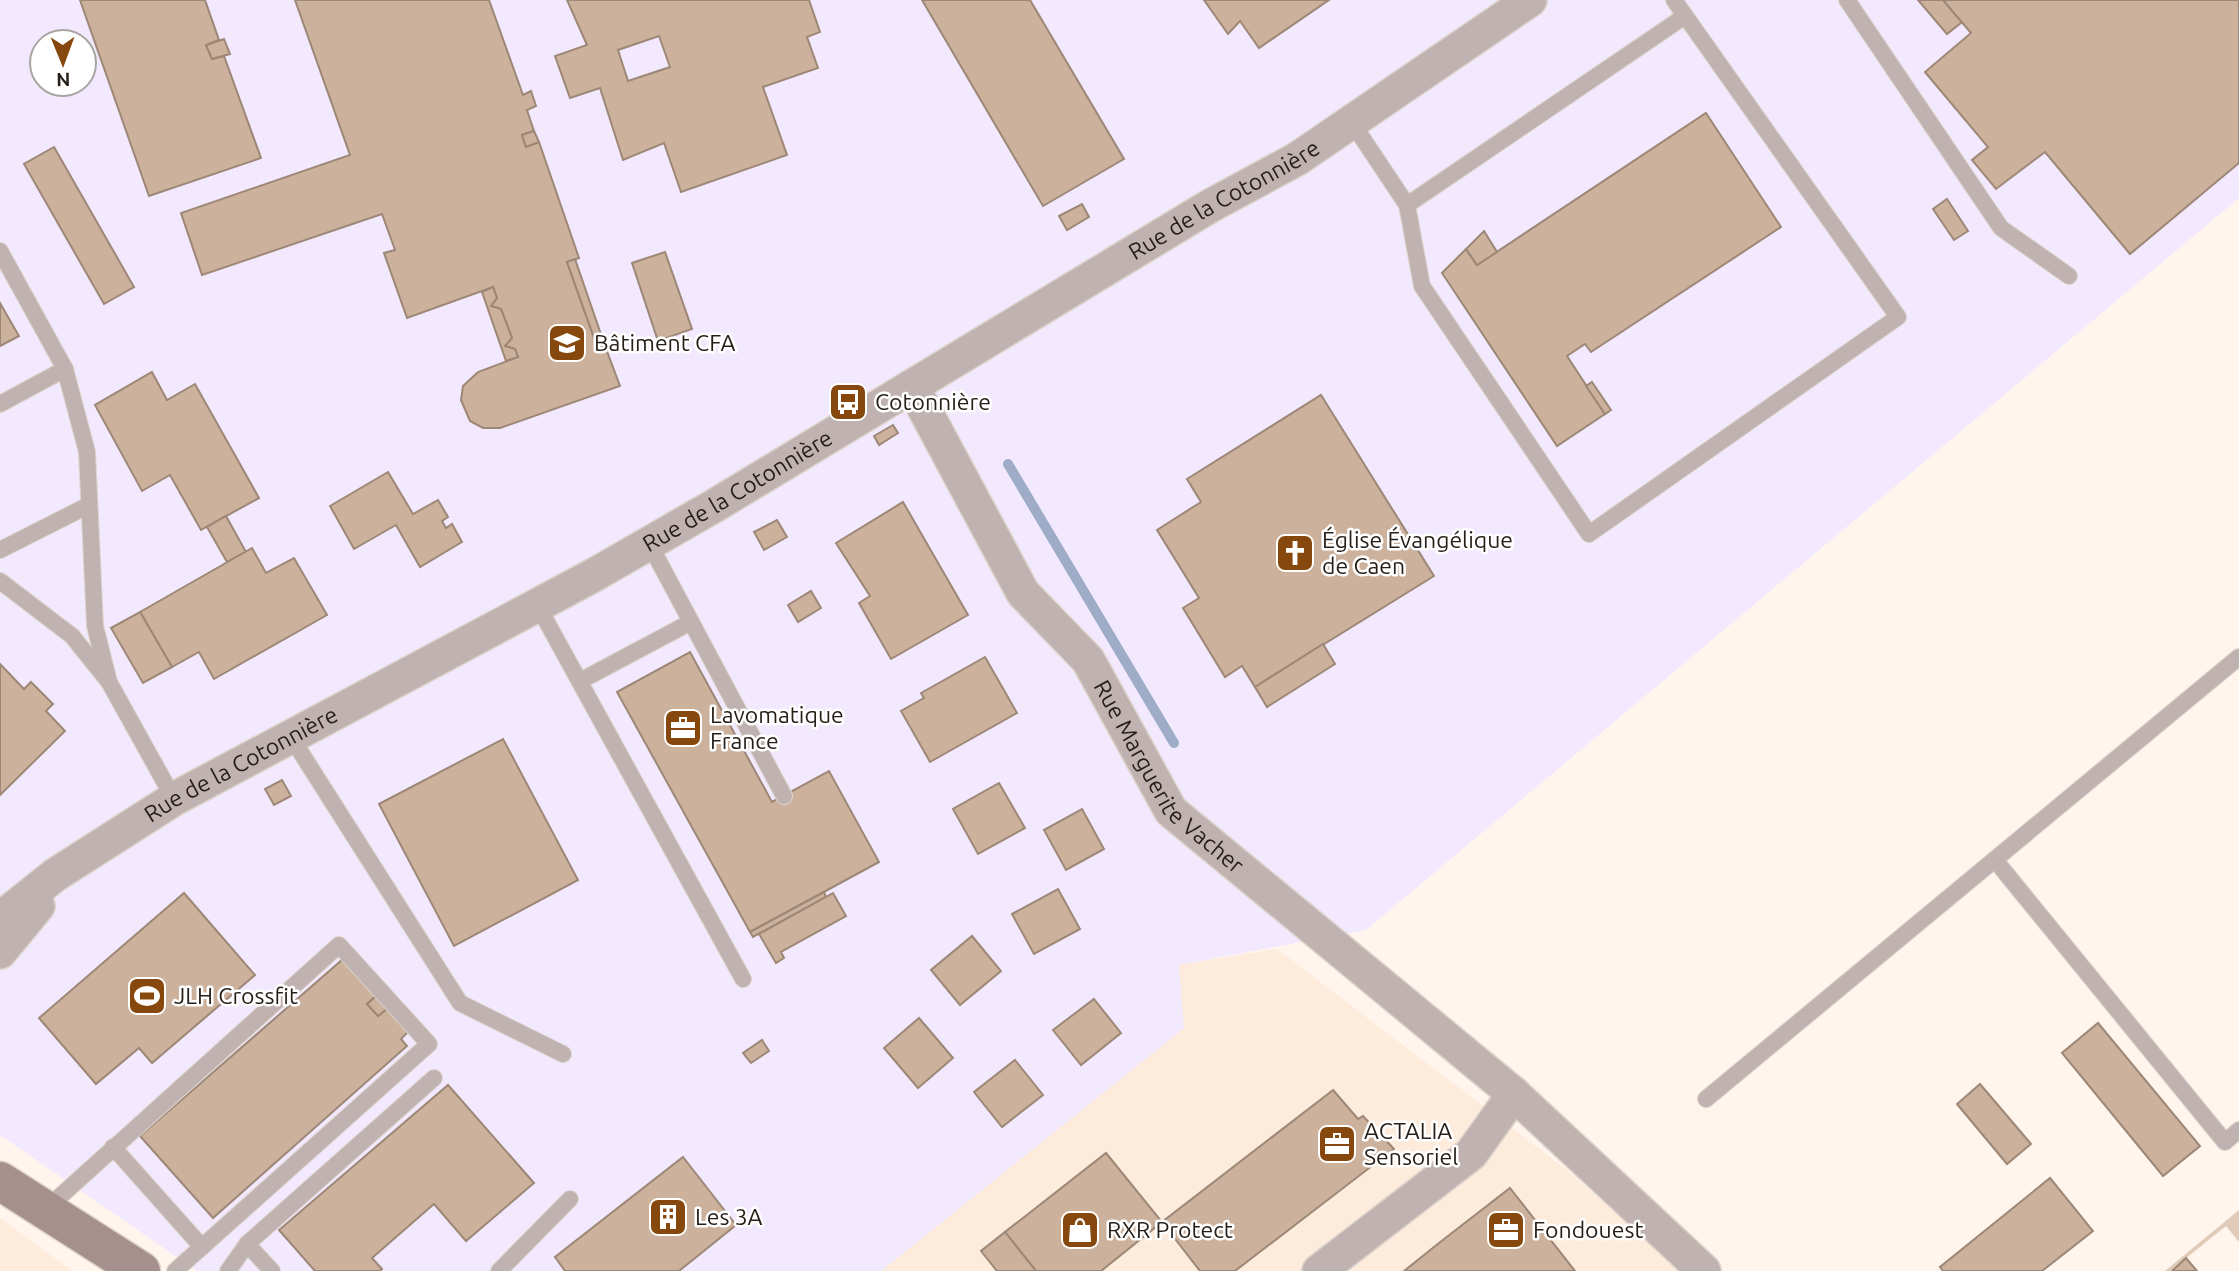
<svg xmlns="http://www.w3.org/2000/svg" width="2239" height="1271" font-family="Ubuntu,sans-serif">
	<rect width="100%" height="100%" fill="#fff5ed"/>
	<!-- built -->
	<g fill="#fdebdc">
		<polygon points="1277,949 1563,1167 1682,1271 881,1271 1184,1028 1178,965"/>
		<polygon points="0,1218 72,1271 0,1271"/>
	</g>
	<!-- industrial -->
	<path fill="#f2e9fe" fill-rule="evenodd" d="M 0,0 L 2239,0 L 2239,198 L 1366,930 L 1179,965 L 1184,1028 L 881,1271 L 197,1271 L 0,1135 ZM 42,42 L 84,42 L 84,84 L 42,84 Z"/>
	<!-- green -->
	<polygon fill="#e0cab8" points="2239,1210 2239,1242 2226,1226 2170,1271 2165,1271"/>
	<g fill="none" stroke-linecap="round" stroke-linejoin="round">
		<!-- stream -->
		<polyline stroke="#9facc8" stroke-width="10" points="1008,464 1174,743"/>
	</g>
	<!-- building -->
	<g fill="#ccb19c" stroke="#9d8776" stroke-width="2" fill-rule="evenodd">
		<polygon points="80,0 205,0 219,40 206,45 212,59 224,56 261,158 149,196"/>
		<polygon points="295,0 489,0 523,95 531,91 536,106 527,110 534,131 522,135 526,147 539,142 579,258 567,262 598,349 605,346 620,386 500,428 483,428 470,421 461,400 463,386 478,372 518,357 515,349 505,346 512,338 501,309 491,306 497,298 493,287 407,318 384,253 395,250 382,214 202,275 181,213 350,155"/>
		<path d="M 567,0 L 809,0 L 820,32 L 807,37 L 818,68 L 763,87 L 787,155 L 681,192 L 664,143 L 623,160 L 600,88 L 570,98 L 555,56 L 587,45 ZM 659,36 L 670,67 L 628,81 L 618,50 Z"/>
		<polygon points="922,0 1030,0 1124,159 1043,206"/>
		<polygon points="1204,0 1329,0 1259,48 1240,21 1228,34"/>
		<polygon points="1918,0 1943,0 1962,22 1947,34"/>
		<polygon points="1943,0 2239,0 2239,163 2130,254 2045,152 1996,189 1972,160 1988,147 1925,72 1971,33"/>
		<polygon points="224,39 230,54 212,59 206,45"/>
		<polygon points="1706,113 1781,227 1591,352 1585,344 1567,356 1605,414 1557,446 1442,273 1466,249 1477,265"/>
		<polygon points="534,131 539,142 526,147 522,135"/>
		<polygon points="54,147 134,287 104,304 24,164"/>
		<polygon points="1947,199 1968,231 1954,240 1933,209"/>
		<polygon points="1082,204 1089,217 1067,230 1059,216"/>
		<polygon points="1484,231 1497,252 1477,265 1466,249"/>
		<polygon points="665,252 692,329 658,341 632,263"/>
		<polygon points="575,259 605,346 598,349 567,262"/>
		<polygon points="493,287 497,298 491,306 501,309 512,338 505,346 515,349 518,357 506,361 482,292"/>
		<polygon points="0,303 19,336 0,346"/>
		<polygon points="152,372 167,400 195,384 259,498 201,530 170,475 142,491 95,405"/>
		<polygon points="1592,382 1611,410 1605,414 1586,386"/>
		<polygon points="1321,395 1434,576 1255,687 1242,666 1225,677 1183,608 1199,598 1157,530 1201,502 1187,479"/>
		<polygon points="893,425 898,433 879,445 874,436"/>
		<polygon points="388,472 413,514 438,500 448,517 442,521 446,528 452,524 462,542 420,567 396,525 354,549 330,506"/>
		<polygon points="903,502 968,615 891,659 859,603 870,596 836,543"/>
		<polygon points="226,516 246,552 227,562 207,527"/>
		<polygon points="777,520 787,537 764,550 754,532"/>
		<polygon points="252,548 266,573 294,558 327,615 214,679 199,652 172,667 140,612"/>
		<polygon points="811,591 821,608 798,622 788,605"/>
		<polygon points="140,612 172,667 143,683 111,628"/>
		<polygon points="1323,644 1335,664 1267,707 1255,687"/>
		<polygon points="690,652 772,802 829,771 879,862 750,932 617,692"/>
		<polygon points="985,657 1017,713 930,762 901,711 924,698 921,693"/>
		<polygon points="0,664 24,689 31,682 53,704 46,711 65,731 0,795"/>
		<polygon points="503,739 578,880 454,946 379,804"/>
		<polygon points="282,780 291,796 274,805 265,789"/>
		<polygon points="999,783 1025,828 978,854 953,809"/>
		<polygon points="1082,809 1104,849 1066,870 1044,830"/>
		<polygon points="1058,889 1080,929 1034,954 1012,914"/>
		<polygon points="824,892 826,897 753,937 750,932"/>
		<polygon points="184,893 255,975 152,1063 139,1048 96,1084 39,1018"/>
		<polygon points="833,893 846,916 781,952 784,958 776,963 759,934"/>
		<polygon points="972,936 1001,971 960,1005 931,970"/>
		<polygon points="343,959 376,996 367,1004 378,1016 387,1009 408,1032 401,1039 407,1046 213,1218 140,1136"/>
		<polygon points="376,996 387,1009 378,1016 367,1004"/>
		<polygon points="1094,999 1121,1033 1081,1065 1053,1030"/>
		<polygon points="919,1018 953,1058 918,1088 884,1048"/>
		<polygon points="2098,1023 2200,1146 2163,1176 2062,1053"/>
		<polygon points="762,1040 769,1051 751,1063 743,1053"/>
		<polygon points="1015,1060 1043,1095 1002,1127 974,1092"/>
		<polygon points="1980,1084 2031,1144 2007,1164 1957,1104"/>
		<polygon points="448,1085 534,1183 466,1241 434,1204 372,1258 382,1269 380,1271 315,1271 279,1230"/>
		<polygon points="1333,1090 1358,1119 1363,1116 1394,1149 1235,1271 1200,1271 1162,1222"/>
		<polygon points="1106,1153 1162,1222 1101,1271 1036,1271 1005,1232"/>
		<polygon points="683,1157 736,1225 679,1271 565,1271 555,1257"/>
		<polygon points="2050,1178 2093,1231 2042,1271 1943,1271 1940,1267"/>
		<polygon points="1510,1188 1575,1271 1404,1271 1439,1243"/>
		<polygon points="1005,1232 1036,1271 997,1271 981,1251"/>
		<polygon points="2186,1258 2197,1271 2172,1271"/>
	</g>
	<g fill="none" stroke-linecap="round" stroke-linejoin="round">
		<defs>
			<g id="lane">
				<polyline points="1847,0 2001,228 2069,276"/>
				<polyline points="1351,121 1407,205 1422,286 1589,534 1898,317 1674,0"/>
				<polyline points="1407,205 1685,16"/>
				<polyline points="0,251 65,369 87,452 95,626 109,682"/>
				<polyline points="0,404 65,369"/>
				<polyline points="649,543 784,796"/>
				<polyline points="0,550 89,505"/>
				<polyline points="0,581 72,636 109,682 174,799"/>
				<polyline points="538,606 743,979"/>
				<polyline points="580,681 691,622"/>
				<polyline points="291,737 460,1003 563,1054"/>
				<polyline points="1995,860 2225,1142 2239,1130"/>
				<polyline points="1706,1099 2239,657"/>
				<polyline points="113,1147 202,1247"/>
				<polyline points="46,1209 339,945 429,1044 175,1271"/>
				<polyline points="247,1244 272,1271"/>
				<polyline points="228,1271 247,1244 434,1078"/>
				<polyline points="499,1271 570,1199"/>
			</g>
			<g id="street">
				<path id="s1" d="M 912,386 L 1023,593 L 1088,660 L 1171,811 L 1514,1094 L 1704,1271"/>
				<path id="s2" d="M 0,919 L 55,875 L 174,799 L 594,575 L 714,506 L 1210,206 L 1297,159 L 1530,0"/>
				<polyline points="0,952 38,906"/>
				<polyline points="1319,1271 1471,1154 1514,1094"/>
			</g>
			<polyline id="secondary" points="0,1181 141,1271"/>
		</defs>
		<!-- lane casing -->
		<use href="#lane" stroke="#dcd3cb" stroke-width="18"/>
		<!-- street casing -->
		<use href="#street" stroke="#dcd3cb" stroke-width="36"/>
		<!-- secondary casing -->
		<use href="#secondary" stroke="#dcd3cb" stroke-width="41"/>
		<!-- lane -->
		<use href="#lane" stroke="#c0b2b0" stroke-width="16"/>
		<!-- street -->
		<use href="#street" stroke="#c0b2b0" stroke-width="33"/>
		<!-- secondary -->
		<use href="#secondary" stroke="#a5908e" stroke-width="38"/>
	</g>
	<!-- icons -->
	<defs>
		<symbol id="university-square" viewBox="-11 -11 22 22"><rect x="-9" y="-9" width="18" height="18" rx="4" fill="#87480d" stroke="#fff"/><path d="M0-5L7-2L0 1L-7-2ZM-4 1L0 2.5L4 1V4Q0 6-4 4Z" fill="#fff"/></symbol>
		<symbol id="bus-square" viewBox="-11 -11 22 22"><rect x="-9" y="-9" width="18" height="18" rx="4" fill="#87480d" stroke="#fff"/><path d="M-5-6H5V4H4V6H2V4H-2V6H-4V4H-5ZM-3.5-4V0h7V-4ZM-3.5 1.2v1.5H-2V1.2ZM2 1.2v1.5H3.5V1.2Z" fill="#fff"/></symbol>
		<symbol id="church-square" viewBox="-11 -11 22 22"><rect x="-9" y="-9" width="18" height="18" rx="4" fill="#87480d" stroke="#fff"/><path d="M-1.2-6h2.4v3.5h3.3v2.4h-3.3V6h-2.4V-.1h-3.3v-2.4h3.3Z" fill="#fff"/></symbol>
		<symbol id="office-square" viewBox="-11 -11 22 22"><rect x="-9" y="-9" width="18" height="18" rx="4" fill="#87480d" stroke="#fff"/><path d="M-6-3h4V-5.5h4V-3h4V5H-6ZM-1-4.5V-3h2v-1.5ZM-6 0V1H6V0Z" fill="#fff"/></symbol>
		<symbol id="stadium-square" viewBox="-11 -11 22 22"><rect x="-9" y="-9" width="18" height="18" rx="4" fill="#87480d" stroke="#fff"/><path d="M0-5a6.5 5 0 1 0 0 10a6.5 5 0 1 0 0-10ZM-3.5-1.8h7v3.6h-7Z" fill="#fff"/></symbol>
		<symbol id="building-square" viewBox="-11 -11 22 22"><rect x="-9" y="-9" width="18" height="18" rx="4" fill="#87480d" stroke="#fff"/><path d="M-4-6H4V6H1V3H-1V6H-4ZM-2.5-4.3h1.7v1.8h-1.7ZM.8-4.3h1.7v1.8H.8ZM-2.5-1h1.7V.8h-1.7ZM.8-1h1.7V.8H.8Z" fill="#fff"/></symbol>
		<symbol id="shop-square" viewBox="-11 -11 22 22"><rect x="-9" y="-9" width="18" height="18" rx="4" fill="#87480d" stroke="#fff"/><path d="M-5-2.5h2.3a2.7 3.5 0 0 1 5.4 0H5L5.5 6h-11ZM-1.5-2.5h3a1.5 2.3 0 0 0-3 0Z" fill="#fff"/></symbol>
	</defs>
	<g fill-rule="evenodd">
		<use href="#university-square" x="545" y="321" width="44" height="44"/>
		<use href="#bus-square" x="826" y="380" width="44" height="44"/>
		<use href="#church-square" x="1273" y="531" width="44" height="44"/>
		<use href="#office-square" x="661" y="706" width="44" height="44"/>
		<use href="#stadium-square" x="125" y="974" width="44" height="44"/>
		<use href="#office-square" x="1315" y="1122" width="44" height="44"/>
		<use href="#building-square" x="646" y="1195" width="44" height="44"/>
		<use href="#shop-square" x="1058" y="1208" width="44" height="44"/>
		<use href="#office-square" x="1484" y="1208" width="44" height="44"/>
	</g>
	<g text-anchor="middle" stroke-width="5" stroke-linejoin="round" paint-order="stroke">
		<!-- street labels -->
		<g font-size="23" fill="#261e17" stroke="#fff">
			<text dy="8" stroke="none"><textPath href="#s2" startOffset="1421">Rue de la Cotonnière</textPath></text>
			<text dy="8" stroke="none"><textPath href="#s2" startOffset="854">Rue de la Cotonnière</textPath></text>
			<text dy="8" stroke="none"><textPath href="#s2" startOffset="287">Rue de la Cotonnière</textPath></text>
			<text dy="8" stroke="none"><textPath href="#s1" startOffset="472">Rue Marguerite Vacher</textPath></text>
		</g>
		<!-- poi labels -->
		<g font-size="23" fill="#261e17" stroke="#fff" text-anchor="start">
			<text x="594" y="351">Bâtiment CFA</text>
			<text x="875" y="410">Cotonnière</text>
			<text x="1322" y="548">Église Évangélique<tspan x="1322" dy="26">de Caen</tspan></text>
			<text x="710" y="723">Lavomatique<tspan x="710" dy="26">France</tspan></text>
			<text x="174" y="1004">JLH Crossfit</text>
			<text x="1364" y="1139">ACTALIA<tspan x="1364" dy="26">Sensoriel</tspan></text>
			<text x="695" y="1225">Les 3A</text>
			<text x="1107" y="1238">RXR Protect</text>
			<text x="1533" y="1238">Fondouest</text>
		</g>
	</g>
	<!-- north arrow -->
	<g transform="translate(63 63) rotate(179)"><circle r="33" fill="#ffffff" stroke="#a8a5a2" stroke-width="2"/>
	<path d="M0-5L12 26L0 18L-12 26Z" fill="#87480d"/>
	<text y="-10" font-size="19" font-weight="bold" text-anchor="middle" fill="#261e17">N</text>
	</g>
</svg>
